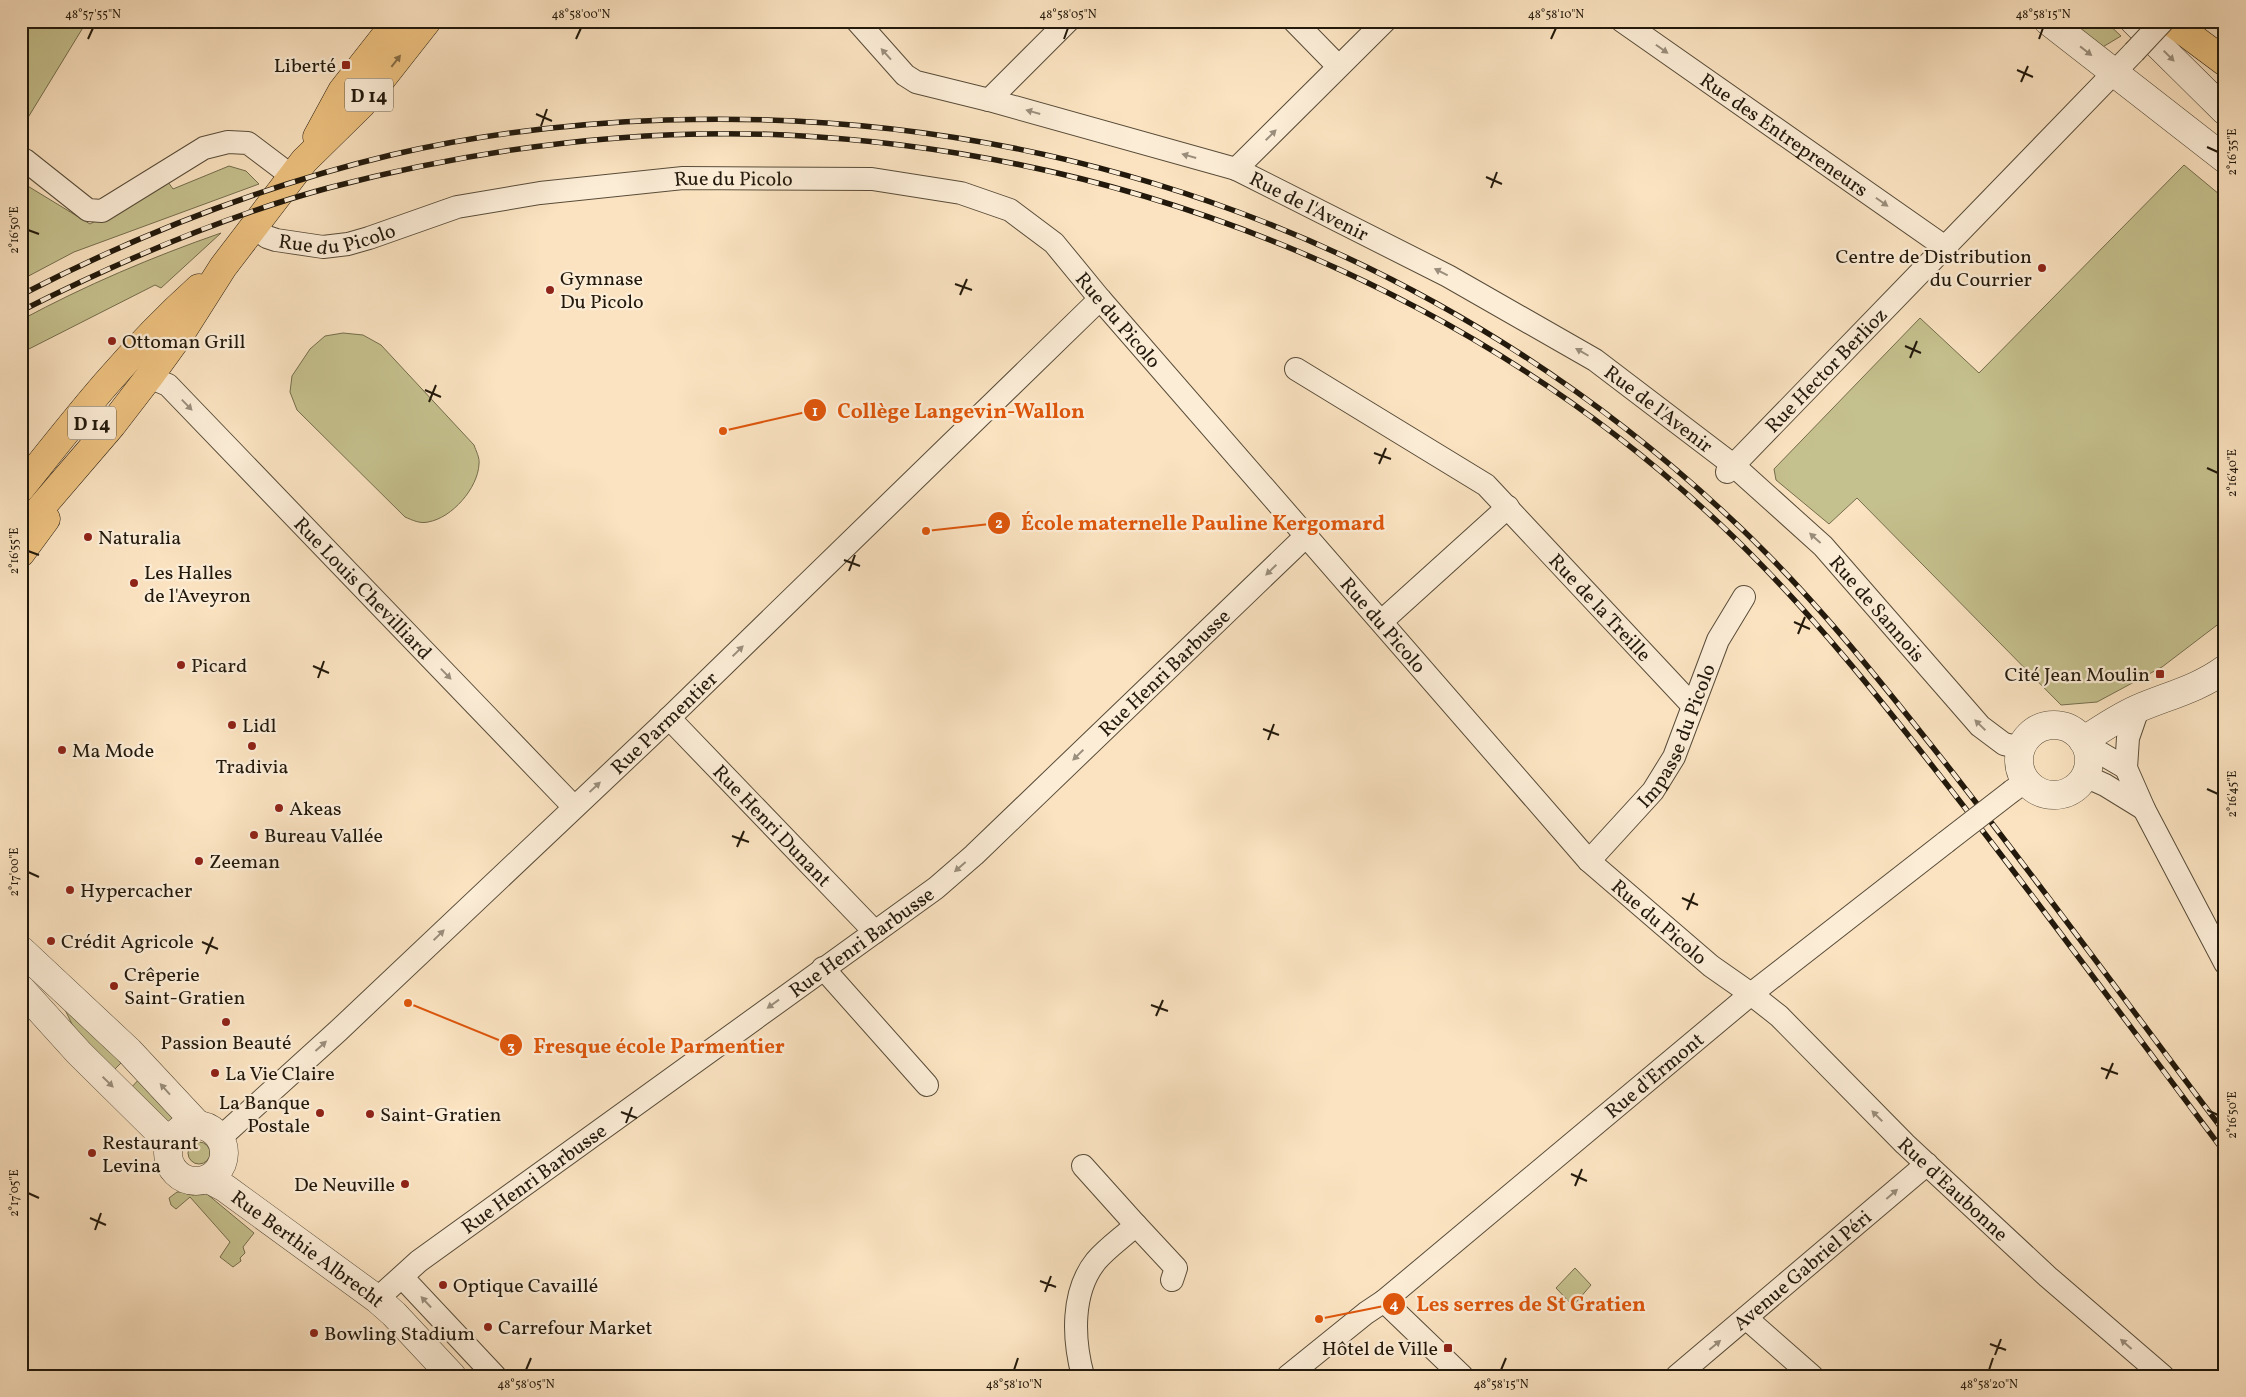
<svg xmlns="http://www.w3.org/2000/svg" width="2246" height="1397" font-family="Vollkorn,serif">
	<rect width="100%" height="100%" fill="#fbe3c1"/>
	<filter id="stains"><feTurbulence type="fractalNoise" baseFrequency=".004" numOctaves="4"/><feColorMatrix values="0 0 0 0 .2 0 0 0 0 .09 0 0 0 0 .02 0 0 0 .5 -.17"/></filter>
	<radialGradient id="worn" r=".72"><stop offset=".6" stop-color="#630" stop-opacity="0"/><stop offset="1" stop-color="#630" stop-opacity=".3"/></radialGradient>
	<!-- green -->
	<g fill="#c5c18e" stroke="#746d4d">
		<polygon points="21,21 87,21 21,129"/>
		<polygon points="2068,21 2105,21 2121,36 2101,48"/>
		<polygon points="2184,165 2225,199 2225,619 2162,667 2097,702 2061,705 1857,498 1829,524 1776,480 1774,469 1920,318 1979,373"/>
		<polygon points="229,166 246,171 259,184 74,252 21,280 21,174 26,185 90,224 168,182 173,189"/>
		<path d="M 221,233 L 161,288 L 155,285 L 21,353 L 21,320 C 86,285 152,257 221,233 Z"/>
		<path d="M 343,333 L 363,335 L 381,345 L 474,445 C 476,451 480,458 479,464 C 478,488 452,518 428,522 C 420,524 412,520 405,517 L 297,410 L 290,392 L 292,376 L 310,349 L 325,336 Z"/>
		<polygon points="56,991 126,1058 110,1074 82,1045"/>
		<polygon points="143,1075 186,1122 173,1134 127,1092"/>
		<circle cx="199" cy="1153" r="11"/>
		<polygon points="177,1192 185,1192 193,1195 204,1192 207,1194 254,1233 243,1247 245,1253 240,1258 241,1261 233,1267 220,1257 230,1242 190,1197 176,1209 171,1205 169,1198"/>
		<polygon points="1575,1268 1591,1285 1573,1306 1556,1288"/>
	</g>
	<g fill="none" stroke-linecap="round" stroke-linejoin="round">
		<defs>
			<g id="minor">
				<path id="s1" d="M 857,21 L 905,75 L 916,82 L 989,100 L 1236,169 L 1448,276 L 1595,360 L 1733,465 L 1823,546 L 1980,726 L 2004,744 L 2021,748"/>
				<polyline points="1294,21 1338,66"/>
				<path id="s2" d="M 1622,21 L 1945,247"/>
				<polyline points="989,100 1068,21"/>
				<polyline points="25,160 88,210 102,211 204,148 228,142 248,143 293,177"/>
				<polyline points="1236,169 1385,21"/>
				<path id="s3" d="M 254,227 L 267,237 L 276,240 L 323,247 L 348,244 L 369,238 L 457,207 L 540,193 L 683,178 L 872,179 L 961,193 L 1010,210 L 1054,243 L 1100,299 L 1589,861 L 1711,966 L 1751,994 L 1779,1016 L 1905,1144 L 2048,1277 L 2163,1376"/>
				<path id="s4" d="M 1296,369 L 1486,485 L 1693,706"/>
				<path id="s5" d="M 149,377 L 168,385 L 574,807"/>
				<path id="s6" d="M 1727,472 L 2134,52"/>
				<polyline points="1382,621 1508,507"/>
				<polyline points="2138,709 2128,738 2126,768 2144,809 2225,963"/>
				<path id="s7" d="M 669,718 L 875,932"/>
				<polyline points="2085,744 2126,768"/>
				<polyline points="2085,776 2105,785 2144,809"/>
				<polyline points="2012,791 2026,781"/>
				<path id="s8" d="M 1589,861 L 1653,791 L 1674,757 L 1718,640 L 1744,597"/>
				<polyline points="823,968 927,1085"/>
				<path id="s9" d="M 220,1138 L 338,1031 L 664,723 L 1100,299"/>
				<path d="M 1083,1166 L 1136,1225 C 1123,1237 1107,1248 1096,1261 C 1071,1292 1073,1339 1083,1376"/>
				<polyline points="1136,1225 1176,1268 1172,1280"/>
				<polyline points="402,1277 495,1376"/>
				<path id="s10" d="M 377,1299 L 419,1261 L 936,888 L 974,855 L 1306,536"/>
				<polyline points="1384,1301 1462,1376"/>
				<polyline points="1746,1318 1812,1376"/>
				<path id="s11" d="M 1288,1376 L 1366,1313 L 1384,1301 L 1751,994 L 1946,842"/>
				<path id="s12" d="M 1677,1376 L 1927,1164"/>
			</g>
			<g id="tertiary">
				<polyline points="2048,21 2225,159"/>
				<circle cx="2054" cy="760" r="35"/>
				<path d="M 2083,741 C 2101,729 2117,718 2137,709 C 2167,696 2198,689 2225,669"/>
				<polyline points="21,950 129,1051 198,1125"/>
				<polyline points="21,989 79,1053 161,1134 169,1146"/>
				<circle cx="196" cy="1153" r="28"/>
				<path id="s13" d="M 208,1179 L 225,1188 L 377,1299 L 394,1314 L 452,1376"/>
			</g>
			<polyline id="secondary" points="2134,21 2225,111"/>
			<g id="primary">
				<polyline points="317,137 342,91 397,21"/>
				<path d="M 21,488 C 78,416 130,350 199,288"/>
				<polyline points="21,531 112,425 149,377 183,330 223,267 304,161 361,105 427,21"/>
				<polyline points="21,553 46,519"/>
			</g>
			<polyline id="trunk" points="2170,21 2225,62"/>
		</defs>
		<!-- minor casing -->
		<use href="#minor" stroke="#584c39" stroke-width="24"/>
		<!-- tertiary casing -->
		<use href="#tertiary" stroke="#584c39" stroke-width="29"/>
		<!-- secondary casing -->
		<use href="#secondary" stroke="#22190c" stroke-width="29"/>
		<!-- primary casing -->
		<use href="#primary" stroke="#22190c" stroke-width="29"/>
		<!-- trunk casing -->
		<use href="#trunk" stroke="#22190c" stroke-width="29"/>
		<!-- minor -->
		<use href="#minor" stroke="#fcedd7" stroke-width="22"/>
		<!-- tertiary -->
		<use href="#tertiary" stroke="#fcedd7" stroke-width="28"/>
		<!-- secondary -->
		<use href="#secondary" stroke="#fcedd7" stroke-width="28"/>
		<!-- primary -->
		<use href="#primary" stroke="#eec280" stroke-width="28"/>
		<!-- trunk -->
		<use href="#trunk" stroke="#eec280" stroke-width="28"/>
		<defs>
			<g id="rail">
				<path d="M 21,295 C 139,234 262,186 391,155 C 481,134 574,123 666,120 C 1063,107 1437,245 1728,516 C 1809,591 1878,678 1946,764 C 2041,885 2132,1010 2225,1133"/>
				<path d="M 21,311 C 120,261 221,217 328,188 C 476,149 633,128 786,135 C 1130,152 1468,287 1720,524 C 1810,609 1886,706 1962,804 C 2051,919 2137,1036 2225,1153"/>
			</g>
		</defs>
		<!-- rail casing -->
		<use href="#rail" stroke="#22190c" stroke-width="5.5"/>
		<!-- rail -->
		<use href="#rail" stroke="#fcedd7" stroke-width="4" stroke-dasharray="11" stroke-linecap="butt"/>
		<defs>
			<g id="minor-bridge">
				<polyline points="2134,52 2163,21"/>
				<polyline points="1946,842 2012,791"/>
			</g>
		</defs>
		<!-- minor-bridge casing -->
		<use href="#minor-bridge" stroke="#584c39" stroke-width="24" stroke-linecap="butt"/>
		<!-- minor-bridge -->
		<use href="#minor-bridge" stroke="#fcedd7" stroke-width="22"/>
	</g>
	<!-- one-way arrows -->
	<defs><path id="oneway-solid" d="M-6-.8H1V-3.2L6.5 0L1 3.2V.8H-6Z" transform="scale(1.25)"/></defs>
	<g fill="#9a8e7c">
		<use href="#oneway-solid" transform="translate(1662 49) rotate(35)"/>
		<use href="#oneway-solid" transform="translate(2086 51) rotate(38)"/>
		<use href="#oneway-solid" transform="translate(886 54) rotate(-132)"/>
		<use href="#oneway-solid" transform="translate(2169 56) rotate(45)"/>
		<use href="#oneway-solid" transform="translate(1033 112) rotate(-164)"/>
		<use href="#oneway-solid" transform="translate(1271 135) rotate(-45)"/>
		<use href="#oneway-solid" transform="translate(1189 156) rotate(-164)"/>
		<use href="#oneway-solid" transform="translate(1882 202) rotate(35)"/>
		<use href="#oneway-solid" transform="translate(1441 272) rotate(-153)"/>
		<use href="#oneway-solid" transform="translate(1582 352) rotate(-150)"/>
		<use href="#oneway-solid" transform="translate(187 405) rotate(46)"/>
		<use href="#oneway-solid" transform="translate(1815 538) rotate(-138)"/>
		<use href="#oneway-solid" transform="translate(1271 570) rotate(136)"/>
		<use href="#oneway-solid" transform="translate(738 651) rotate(-44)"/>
		<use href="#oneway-solid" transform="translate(446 674) rotate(46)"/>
		<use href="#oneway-solid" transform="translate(1980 725) rotate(-136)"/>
		<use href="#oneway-solid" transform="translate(1078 755) rotate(136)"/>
		<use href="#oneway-solid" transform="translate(595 787) rotate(-43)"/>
		<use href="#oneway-solid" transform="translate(960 867) rotate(139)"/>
		<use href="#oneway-solid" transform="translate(439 935) rotate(-44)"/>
		<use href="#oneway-solid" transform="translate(773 1004) rotate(144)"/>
		<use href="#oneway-solid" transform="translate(321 1046) rotate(-42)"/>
		<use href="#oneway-solid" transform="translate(108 1082) rotate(44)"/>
		<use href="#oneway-solid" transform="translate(165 1089) rotate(-132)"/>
		<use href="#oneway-solid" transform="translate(1877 1116) rotate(-135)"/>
		<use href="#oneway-solid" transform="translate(1892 1194) rotate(-41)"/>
		<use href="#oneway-solid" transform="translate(426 1302) rotate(-133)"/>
		<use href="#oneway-solid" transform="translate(2126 1344) rotate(-139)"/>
		<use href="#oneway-solid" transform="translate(1715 1345) rotate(-40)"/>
	</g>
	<use fill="#886e46" href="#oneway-solid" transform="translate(396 61) rotate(-52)"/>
	<!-- ticks -->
	<path fill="none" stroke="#22190c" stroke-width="2" d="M 88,39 L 93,28M 576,39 L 581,28M 1064,39 L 1068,28M 1551,39 L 1556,28M 2039,39 L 2043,28M 2017,70 L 2033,77M 2021,82 L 2028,66M 536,114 L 552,121M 541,126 L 547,109M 2207,147 L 2218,152M 1486,177 L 1502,184M 1491,188 L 1497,172M 28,230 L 39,234M 955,284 L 972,290M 960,295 L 967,279M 1905,346 L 1921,353M 1910,358 L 1917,341M 425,390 L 441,397M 429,402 L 436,385M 1374,453 L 1391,459M 1379,464 L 1386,448M 2207,468 L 2218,473M 28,551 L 39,555M 844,560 L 860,566M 849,571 L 855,555M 1794,622 L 1810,629M 1798,634 L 1805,617M 313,666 L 329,673M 318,678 L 324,661M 1263,729 L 1279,735M 1268,740 L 1274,724M 2207,789 L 2218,794M 732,836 L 749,842M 737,847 L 744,831M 28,872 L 39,877M 1682,898 L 1698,905M 1687,910 L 1694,893M 202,942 L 218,949M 206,954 L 213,937M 1151,1005 L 1168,1011M 1156,1016 L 1163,1000M 2101,1068 L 2118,1074M 2106,1079 L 2113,1063M 2207,1110 L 2218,1115M 621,1112 L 637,1118M 626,1123 L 632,1107M 1571,1174 L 1587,1181M 1575,1186 L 1582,1169M 28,1193 L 39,1198M 90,1218 L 106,1225M 95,1230 L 101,1213M 1040,1281 L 1056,1287M 1045,1292 L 1051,1276M 1990,1344 L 2006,1350M 1995,1355 L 2001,1339M 526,1370 L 531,1358M 1014,1370 L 1018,1358M 1501,1370 L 1506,1358M 1989,1370 L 1993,1358"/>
	<!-- markers -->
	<g fill="#8f2418" stroke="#fcedd7" stroke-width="2">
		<rect x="341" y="60" width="10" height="10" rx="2.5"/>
		<circle cx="2042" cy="268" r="5"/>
		<circle cx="550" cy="290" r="5"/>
		<circle cx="112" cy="341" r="5"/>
		<circle cx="88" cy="537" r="5"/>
		<circle cx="134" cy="583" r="5"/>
		<circle cx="181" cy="665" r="5"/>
		<rect x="2155" y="669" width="10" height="10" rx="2.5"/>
		<circle cx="232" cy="725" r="5"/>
		<circle cx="252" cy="746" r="5"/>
		<circle cx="62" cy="750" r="5"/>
		<circle cx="279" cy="808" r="5"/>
		<circle cx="254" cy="835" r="5"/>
		<circle cx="199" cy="861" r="5"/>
		<circle cx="70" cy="890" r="5"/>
		<circle cx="51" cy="941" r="5"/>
		<circle cx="114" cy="986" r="5"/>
		<circle cx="226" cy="1022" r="5"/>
		<circle cx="215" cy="1073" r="5"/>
		<circle cx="320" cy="1113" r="5"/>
		<circle cx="370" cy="1114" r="5"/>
		<circle cx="92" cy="1153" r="5"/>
		<circle cx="405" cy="1184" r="5"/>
		<circle cx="443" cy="1285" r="5"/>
		<circle cx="488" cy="1327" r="5"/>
		<circle cx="314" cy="1333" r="5"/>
		<rect x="1443" y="1343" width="10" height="10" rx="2.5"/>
	</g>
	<g text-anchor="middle" stroke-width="4.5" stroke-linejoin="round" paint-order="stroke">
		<!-- shield labels -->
		<g fill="#fcedd7" stroke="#635949" stroke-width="1">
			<rect x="345" y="78.5" width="48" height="33" rx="4"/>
			<rect x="68" y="406.5" width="48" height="33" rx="4"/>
		</g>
		<g font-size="19" font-weight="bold" fill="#22190c">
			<text x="369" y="102">D 14</text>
			<text x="92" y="430">D 14</text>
		</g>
		<!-- poi labels -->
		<g font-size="20" fill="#22190c" stroke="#fcedd7" text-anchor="start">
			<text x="336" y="72" text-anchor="end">Liberté</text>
			<text x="2032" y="263" text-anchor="end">Centre de Distribution<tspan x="2032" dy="23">du Courrier</tspan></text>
			<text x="560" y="285">Gymnase<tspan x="560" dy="23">Du Picolo</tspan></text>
			<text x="122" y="348">Ottoman Grill</text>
			<text x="98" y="544">Naturalia</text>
			<text x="144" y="579">Les Halles<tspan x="144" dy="23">de l'Aveyron</tspan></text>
			<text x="191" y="672">Picard</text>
			<text x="2150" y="681" text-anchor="end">Cité Jean Moulin</text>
			<text x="242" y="732">Lidl</text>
			<text x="72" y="757">Ma Mode</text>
			<text x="252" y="773" text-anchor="middle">Tradivia</text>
			<text x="289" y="815">Akeas</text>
			<text x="264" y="842">Bureau Vallée</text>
			<text x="209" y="868">Zeeman</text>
			<text x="80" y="897">Hypercacher</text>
			<text x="61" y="948">Crédit Agricole</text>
			<text x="124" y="981">Crêperie<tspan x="124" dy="23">Saint-Gratien</tspan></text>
			<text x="226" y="1049" text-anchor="middle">Passion Beauté</text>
			<text x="225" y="1080">La Vie Claire</text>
			<text x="310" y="1109" text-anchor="end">La Banque<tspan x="310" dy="23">Postale</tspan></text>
			<text x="380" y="1121">Saint-Gratien</text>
			<text x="102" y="1149">Restaurant<tspan x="102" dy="23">Levina</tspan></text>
			<text x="395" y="1191" text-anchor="end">De Neuville</text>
			<text x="453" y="1292">Optique Cavaillé</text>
			<text x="498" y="1334">Carrefour Market</text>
			<text x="324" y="1340">Bowling Stadium</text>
			<text x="1438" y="1355" text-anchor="end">Hôtel de Ville</text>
		</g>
		<!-- street labels -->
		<g font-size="20" fill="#22190c" stroke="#fcedd7">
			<text dy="7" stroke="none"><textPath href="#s2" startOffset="198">Rue des Entrepreneurs</textPath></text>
			<text dy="7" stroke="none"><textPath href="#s3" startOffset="492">Rue du Picolo</textPath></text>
			<text dy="7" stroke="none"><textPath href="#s1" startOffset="499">Rue de l'Avenir</textPath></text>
			<text dy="7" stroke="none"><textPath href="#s3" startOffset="88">Rue du Picolo</textPath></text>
			<text dy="7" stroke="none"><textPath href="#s3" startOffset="928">Rue du Picolo</textPath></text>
			<text dy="7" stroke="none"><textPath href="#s6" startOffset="142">Rue Hector Berlioz</textPath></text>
			<text dy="7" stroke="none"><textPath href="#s1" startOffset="904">Rue de l'Avenir</textPath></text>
			<text dy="7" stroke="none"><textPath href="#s5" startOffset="302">Rue Louis Chevilliard</textPath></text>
			<text dy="7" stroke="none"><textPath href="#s4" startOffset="390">Rue de la Treille</textPath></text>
			<text dy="7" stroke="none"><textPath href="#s1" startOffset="1201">Rue de Sannois</textPath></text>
			<text dy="7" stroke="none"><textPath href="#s3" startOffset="1332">Rue du Picolo</textPath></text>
			<text dy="7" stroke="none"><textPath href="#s10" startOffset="1008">Rue Henri Barbusse</textPath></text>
			<text dy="7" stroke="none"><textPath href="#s9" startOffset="608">Rue Parmentier</textPath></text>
			<text dy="7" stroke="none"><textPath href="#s8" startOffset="155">Impasse du Picolo</textPath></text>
			<text dy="7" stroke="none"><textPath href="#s7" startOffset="149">Rue Henri Dunant</textPath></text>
			<text dy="7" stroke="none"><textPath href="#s3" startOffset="1738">Rue du Picolo</textPath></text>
			<text dy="7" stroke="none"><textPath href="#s10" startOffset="602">Rue Henri Barbusse</textPath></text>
			<text dy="7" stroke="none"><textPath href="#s11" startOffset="474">Rue d'Ermont</textPath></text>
			<text dy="7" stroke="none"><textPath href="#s10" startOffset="198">Rue Henri Barbusse</textPath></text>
			<text dy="7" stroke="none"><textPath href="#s3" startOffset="2136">Rue d'Eaubonne</textPath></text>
			<text dy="7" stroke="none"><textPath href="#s13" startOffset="122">Rue Berthie Albrecht</textPath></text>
			<text dy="7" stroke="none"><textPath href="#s12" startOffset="164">Avenue Gabriel Péri</textPath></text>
		</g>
	</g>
	<!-- callouts -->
	<path fill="none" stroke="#de560c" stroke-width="2" d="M723 431L815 410M926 531L999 523M408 1003L511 1045M1319 1319L1394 1304"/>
	<g fill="#de560c" stroke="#fcedd7" stroke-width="2">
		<circle cx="723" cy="431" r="5"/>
		<circle cx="926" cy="531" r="5"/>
		<circle cx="408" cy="1003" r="5"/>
		<circle cx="1319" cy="1319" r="5"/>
		<circle cx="815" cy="410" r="12"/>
		<circle cx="999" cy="523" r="12"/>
		<circle cx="511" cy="1045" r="12"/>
		<circle cx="1394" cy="1304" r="12"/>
	</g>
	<g font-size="15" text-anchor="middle" font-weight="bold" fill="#fff">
		<text x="815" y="416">1</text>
		<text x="999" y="528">2</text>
		<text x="511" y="1051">3</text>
		<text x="1394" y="1309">4</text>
	</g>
	<g font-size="21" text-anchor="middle" font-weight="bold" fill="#de560c" stroke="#fcedd7" stroke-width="4.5" stroke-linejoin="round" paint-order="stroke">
		<text x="961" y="418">Collège Langevin-Wallon</text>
		<text x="1203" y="530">École maternelle Pauline Kergomard</text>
		<text x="659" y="1053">Fresque école Parmentier</text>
		<text x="1531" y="1311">Les serres de St Gratien</text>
	</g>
	<!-- margin -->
	<rect width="2246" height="1397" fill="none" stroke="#fbe3c1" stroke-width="55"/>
	<rect x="28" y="28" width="2190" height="1342" fill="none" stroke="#22190c" stroke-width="2"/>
	<g font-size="12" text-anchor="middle" fill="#22190c">
		<text x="93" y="18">48°57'55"N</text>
		<text x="581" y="18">48°58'00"N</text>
		<text x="1068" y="18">48°58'05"N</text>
		<text x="1556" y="18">48°58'10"N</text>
		<text x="2043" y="18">48°58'15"N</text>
		<text transform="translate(2232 152) rotate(-90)" y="4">2°16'35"E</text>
		<text transform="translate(14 230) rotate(-90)" y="4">2°16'50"E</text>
		<text transform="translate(2232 473) rotate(-90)" y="4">2°16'40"E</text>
		<text transform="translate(14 551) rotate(-90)" y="4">2°16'55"E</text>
		<text transform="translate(2232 794) rotate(-90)" y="4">2°16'45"E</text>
		<text transform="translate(14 872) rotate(-90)" y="4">2°17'00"E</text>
		<text transform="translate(2232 1115) rotate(-90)" y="4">2°16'50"E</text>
		<text transform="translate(14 1193) rotate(-90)" y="4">2°17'05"E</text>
		<text x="526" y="1388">48°58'05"N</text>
		<text x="1014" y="1388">48°58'10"N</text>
		<text x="1501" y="1388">48°58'15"N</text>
		<text x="1989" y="1388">48°58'20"N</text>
	</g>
	<rect width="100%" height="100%" filter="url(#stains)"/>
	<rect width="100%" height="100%" fill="url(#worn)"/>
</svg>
